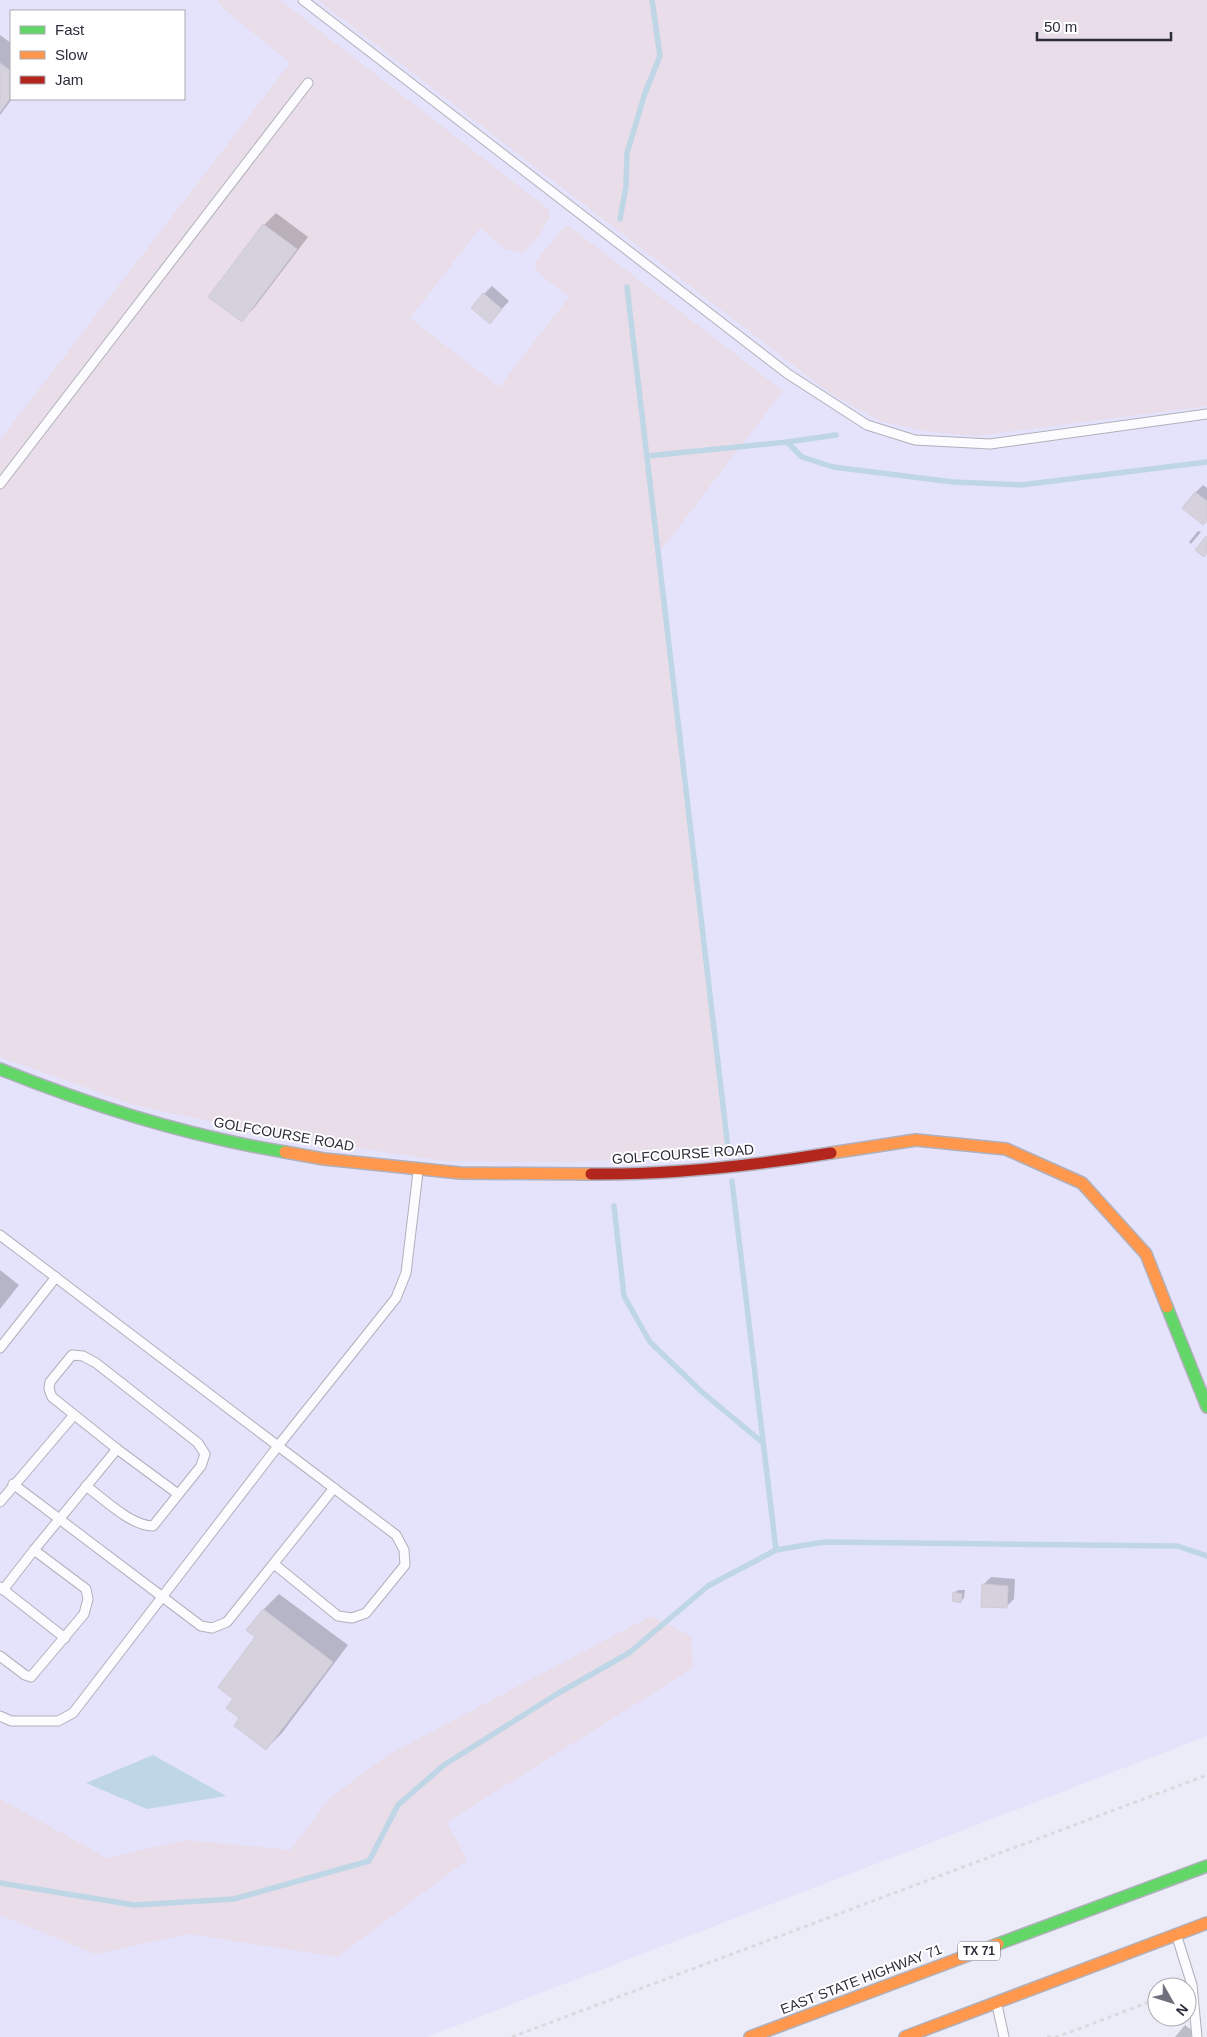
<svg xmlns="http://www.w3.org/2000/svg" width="1207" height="2037" font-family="Helvetica,sans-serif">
	<rect width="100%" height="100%" fill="#ececf8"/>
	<!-- built -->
	<path fill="#e4e3fb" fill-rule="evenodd" d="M 0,0 L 1207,0 L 1207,1736 L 427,2037 L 0,2037 ZM 11,11 L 184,11 L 184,99 L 11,99 Z"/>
	<!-- green -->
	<g fill="#e8dde8">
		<polygon points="217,0 280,0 548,209 550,217 538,237 523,253 505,249 480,228 410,318 499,387 569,297 535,270 536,261 565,226 570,227 783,391 658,554 728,1148 670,1157 572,1162 445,1161 272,1135 134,1105 0,1057 0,440 290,63 224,9"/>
		<polygon points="318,0 1207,0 1207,406 975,436 924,431 881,421 831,394"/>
		<polygon points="651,1616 691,1636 693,1668 447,1822 467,1860 337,1957 189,1934 95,1954 0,1915 0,1799 107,1858 186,1840 291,1850 330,1798 386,1756"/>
	</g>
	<!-- water -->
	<polygon fill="#bfd6e6" points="153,1755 226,1796 147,1809 86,1783"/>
	<!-- shadow -->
	<g fill="#0003">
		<polygon points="0,35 11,43 12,99 0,115"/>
		<polygon points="276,213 308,237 254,308 242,320 264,225"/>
		<polygon points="492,286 509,301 490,322 484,294"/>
		<polygon points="1203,485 1207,488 1207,520 1196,492"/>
		<polygon points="1198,531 1201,532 1191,544 1189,542"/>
		<polygon points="0,1270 19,1285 0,1309"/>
		<polygon points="991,1577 1015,1579 1014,1599 1006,1607 983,1585"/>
		<polygon points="958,1590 965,1590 964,1598 961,1601 954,1593"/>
		<polygon points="279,1594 348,1645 282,1733 266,1749 241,1718 235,1698 257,1637 263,1610"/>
		<polygon points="1185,2025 1194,2032 1191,2037 1175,2037"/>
	</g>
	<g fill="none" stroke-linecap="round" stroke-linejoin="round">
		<!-- stream -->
		<g stroke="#bfd6e6" stroke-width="5.5">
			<polyline points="620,219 626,186 627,153 645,93 660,56 652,0"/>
			<polyline points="627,287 728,1148"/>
			<polyline points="787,442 836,435"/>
			<polyline points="647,456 787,442 802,457 833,467 953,482 1021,485 1207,462"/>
			<polyline points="732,1181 776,1550"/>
			<polyline points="614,1206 624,1296 650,1342 702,1392 763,1443"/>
			<polyline points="0,1883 134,1905 234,1899 369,1861 398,1805 444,1765 557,1694 629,1653 708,1586 776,1550 824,1542 1177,1546 1207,1556"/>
		</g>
	</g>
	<!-- building -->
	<g fill="#d5d2dd" stroke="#cfcad6">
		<polygon points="0,63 11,71 11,97 0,112"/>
		<polygon points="263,224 297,249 242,322 208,297"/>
		<polygon points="483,293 502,309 490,324 471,308"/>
		<polygon points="1195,492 1207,501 1207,521 1203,525 1182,508"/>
		<polygon points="1206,536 1207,553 1204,557 1195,550"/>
		<polygon points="982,1584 1008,1586 1007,1608 981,1607"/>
		<polygon points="953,1592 962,1594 961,1603 952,1601"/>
		<polygon points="263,1609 333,1662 266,1750 234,1726 239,1718 226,1708 233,1699 218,1687 255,1637 246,1630"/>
	</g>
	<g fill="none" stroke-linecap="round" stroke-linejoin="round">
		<defs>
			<g id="lane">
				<polyline points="303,0 788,374 867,425 915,440 990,444 1207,414"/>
				<polyline points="0,484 308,83"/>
				<polyline points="0,1235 278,1446 396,1298 406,1273 418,1172"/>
				<polyline points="0,1348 56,1277"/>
				<polyline points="13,1484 201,1626 212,1628 227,1622 334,1488"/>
				<path d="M 86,1486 C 104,1499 131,1526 153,1526 L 201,1466 L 205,1454 L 198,1443 L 96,1363 L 83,1356 L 72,1355 L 50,1382 L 49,1389 L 52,1397 L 117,1449 L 178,1494"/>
				<polyline points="0,1502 74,1415"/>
				<polyline points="0,1587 65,1638"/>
				<polyline points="3,1590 34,1550"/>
				<polyline points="0,1656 25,1675 31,1677 84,1614 88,1599 86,1589 34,1550 117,1449"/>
				<polyline points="0,1716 11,1721 58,1721 73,1713 278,1446 396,1535 404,1550 405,1565 366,1613 352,1618 338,1616 274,1564"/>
				<polyline points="1177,1937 1192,1985 1197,2037"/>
				<polyline points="997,2005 1004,2037"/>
			</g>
			<g id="fast">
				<path d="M 0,1069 C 92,1106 187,1136 285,1152"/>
				<polyline points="1167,1307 1207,1407"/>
				<polyline points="998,1944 1207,1866"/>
			</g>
			<g id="slow">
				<polyline points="285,1152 324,1159 460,1173 591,1174"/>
				<polyline points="831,1153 916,1140 1006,1149 1082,1183 1146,1254 1167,1307"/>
				<polyline points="750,2037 998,1944"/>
				<polyline points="905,2037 1207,1923"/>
			</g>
			<path id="jam" d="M 591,1174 C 672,1175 751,1166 831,1153"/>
		</defs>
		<!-- lane casing -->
		<use href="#lane" stroke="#b0b0bc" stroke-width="11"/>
		<!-- fast casing -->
		<use href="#fast" stroke="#b0b0bc" stroke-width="14"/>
		<!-- slow casing -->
		<use href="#slow" stroke="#b0b0bc" stroke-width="14"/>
		<!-- jam casing -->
		<use href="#jam" stroke="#b0b0bc" stroke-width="14"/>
		<!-- path -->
		<g stroke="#dadade" stroke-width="3" stroke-dasharray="4 4" stroke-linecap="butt">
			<polyline points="512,2037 1207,1775"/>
			<polyline points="1047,2037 1057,2037 1157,1999"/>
		</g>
		<!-- lane -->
		<use href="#lane" stroke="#fcfcfe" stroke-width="9"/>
		<!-- fast -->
		<use href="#fast" stroke="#63d668" stroke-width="11"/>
		<!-- slow -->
		<use href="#slow" stroke="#ff974d" stroke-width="11"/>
		<!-- jam -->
		<use href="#jam" stroke="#b3261e" stroke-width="11"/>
	</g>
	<g text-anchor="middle" stroke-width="4" stroke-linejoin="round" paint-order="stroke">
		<!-- shield labels -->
		<rect fill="#fff" stroke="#6c6b75" stroke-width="1" x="958" y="1941.5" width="42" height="19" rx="4"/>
		<g font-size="12" font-weight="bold" fill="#2d2c3a">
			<text x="979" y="1955">TX 71</text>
		</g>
		<!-- street labels -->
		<g font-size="14" fill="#2d2c3a" stroke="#fff">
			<text transform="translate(284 1134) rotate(10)" y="5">GOLFCOURSE ROAD</text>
			<text transform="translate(683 1154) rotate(-4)" y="5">GOLFCOURSE ROAD</text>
			<text transform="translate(861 1979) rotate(-21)" y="5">EAST STATE HIGHWAY 71</text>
		</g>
	</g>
	<!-- legend -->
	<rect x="10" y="10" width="175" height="90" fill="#ffffff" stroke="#ababb0"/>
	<rect x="20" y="26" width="25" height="8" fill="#63d668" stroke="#ababb0"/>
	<text x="55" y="35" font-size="15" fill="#2d2c3a">Fast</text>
	<rect x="20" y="51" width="25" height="8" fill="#ff974d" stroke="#ababb0"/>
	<text x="55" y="60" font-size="15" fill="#2d2c3a">Slow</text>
	<rect x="20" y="76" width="25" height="8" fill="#b3261e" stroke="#ababb0"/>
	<text x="55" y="85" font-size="15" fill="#2d2c3a">Jam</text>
	<!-- north arrow -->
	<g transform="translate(1172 2002) rotate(129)"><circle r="24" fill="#ffffff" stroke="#ababb0"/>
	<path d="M0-4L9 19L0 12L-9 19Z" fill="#706f7c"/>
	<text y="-8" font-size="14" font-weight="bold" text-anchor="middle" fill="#2d2c3a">N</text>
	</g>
	<!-- scale -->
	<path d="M1037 32v8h134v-8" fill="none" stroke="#2d2c3a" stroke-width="2.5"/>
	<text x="1044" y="32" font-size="15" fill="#2d2c3a" stroke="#ffffff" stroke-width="4" paint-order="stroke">50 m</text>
</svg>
